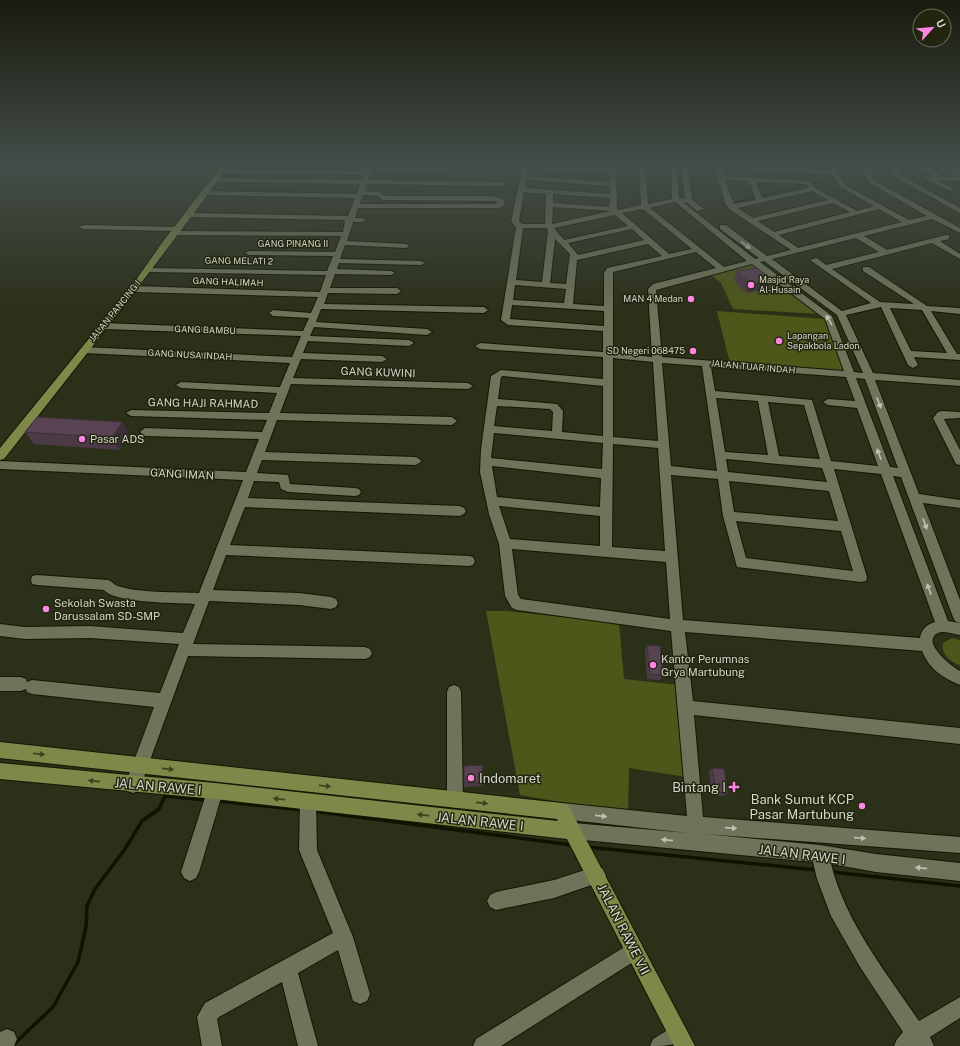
<svg xmlns="http://www.w3.org/2000/svg" width="960" height="1046" font-family="'Public Sans',sans-serif">
	<rect width="100%" height="100%" fill="#2b3019"/>
	<!-- green -->
	<g fill="#4e571a">
		<polygon points="754,264 821,314 733,309 721,283 710,274"/>
		<polygon points="717,311 824,319 846,372 730,363"/>
		<polygon points="486,611 506,611 619,623 624,679 679,685 686,777 629,768 628,814 520,795"/>
		<path d="M 952,638 L 960,640 L 960,665 C 950,662 941,654 943,643 Z"/>
	</g>
	<g fill="none" stroke-linecap="round" stroke-linejoin="round">
		<!-- stream-far1 -->
		<polyline stroke="#101300" stroke-width="1.5" points="732,203 831,179 872,182"/>
		<!-- stream -->
		<g stroke="#101300" stroke-width="3.5">
			<polyline points="218,801 303,810"/>
			<polyline points="313,811 572,845"/>
			<polyline points="587,847 817,870"/>
			<polyline points="832,872 960,886"/>
			<polyline points="12,1046 53,1007 78,962 86,927 87,906 95,889 125,849 142,821 159,809 165,796 207,800"/>
		</g>
		<defs>
			<g id="minor">
				<path d="M 368,164 L 374,164 L 374,166 L 451,166 L 454,168 L 451,170 L 372,170 L 368,180 L 502,182 L 505,184 L 502,186 L 367,184 L 365,191 L 380,192 L 385,196 L 493,196 L 505,200 L 503,206 L 499,208 L 358,208 L 355,218 L 362,218 L 366,220 L 362,222 L 353,222 L 347,241 L 406,244 L 410,246 L 406,248 L 345,245 L 340,259 L 421,261 L 425,263 L 421,265 L 339,263 L 337,269 L 391,271 L 395,273 L 391,275 L 335,274 L 330,288 L 397,288 L 401,291 L 397,294 L 328,293 L 324,304 L 484,307 L 488,310 L 484,313 L 321,309 L 316,322 L 427,329 L 432,332 L 427,335 L 314,327 L 310,336 L 409,340 L 414,343 L 409,346 L 308,341 L 303,353 L 382,356 L 387,359 L 382,362 L 301,359 L 293,378 L 468,383 L 473,386 L 468,389 L 291,384 L 280,413 L 452,417 L 457,421 L 452,425 L 277,420 L 265,452 L 416,457 L 422,461 L 416,465 L 262,460 L 257,473 L 288,475 L 290,484 L 355,488 L 359,489 L 361,492 L 359,495 L 355,496 L 288,492 L 281,489 L 279,482 L 254,481 L 248,498 L 460,506 L 464,508 L 466,511 L 464,514 L 460,516 L 245,507 L 230,545 L 469,556 L 473,557 L 475,561 L 473,565 L 469,566 L 226,555 L 213,590 L 299,593 L 331,597 L 336,599 L 338,603 L 336,607 L 331,609 L 299,605 L 209,601 L 193,644 L 365,647 L 370,649 L 372,653 L 370,657 L 365,659 L 188,656 L 141,785 L 139,791 L 133,793 L 127,791 L 125,785 L 154,707 L 32,694 L 27,692 L 26,689 L 21,691 L 0,691 L 0,677 L 21,677 L 26,679 L 27,682 L 32,680 L 160,693 L 179,644 L 90,638 L 25,639 L 0,636 L 0,624 L 25,627 L 90,626 L 183,633 L 195,604 C 177,603 114,603 104,590 L 37,585 L 32,584 L 31,580 L 32,576 L 37,575 L 108,580 C 112,581 114,585 118,586 C 139,593 176,592 199,593 L 243,480 L 0,469 L 0,461 L 246,472 L 259,439 L 145,436 L 140,432 L 145,428 L 262,432 L 267,420 L 131,416 L 126,413 L 131,410 L 269,413 L 277,393 L 181,388 L 176,385 L 181,382 L 280,387 L 290,363 L 84,353 L 79,350 L 84,347 L 292,357 L 301,336 L 104,329 L 100,326 L 104,323 L 303,331 L 309,318 L 273,316 L 269,313 L 273,310 L 311,313 L 318,297 L 134,292 L 130,289 L 134,286 L 320,292 L 326,275 L 147,272 L 143,270 L 147,268 L 327,271 L 333,256 L 249,255 L 245,253 L 249,251 L 335,252 L 341,236 L 174,235 L 170,233 L 172,231 L 83,229 L 79,227 L 83,225 L 177,227 L 181,229 L 179,231 L 343,232 L 345,220 L 188,217 L 184,215 L 188,213 L 348,216 L 355,198 L 206,195 L 203,193 L 206,191 L 357,194 L 360,184 L 216,182 L 213,180 L 216,178 L 362,180 L 364,175 L 222,173 L 219,171 L 222,169 L 365,171 ZM 363,195 L 378,196 L 383,200 L 497,201 L 496,204 L 360,204 Z"/>
				<path d="M 523,164 L 610,169 L 610,164 L 616,164 L 617,208 L 618,210 L 641,205 L 639,164 L 645,164 L 648,204 L 672,199 L 671,164 L 677,164 L 679,198 L 685,199 L 681,164 L 687,164 L 692,200 L 704,209 L 697,211 L 686,202 L 684,203 L 755,259 L 759,258 L 720,229 L 720,225 L 726,225 L 767,256 L 791,250 L 729,209 L 725,203 L 714,164 L 829,170 L 827,165 L 833,164 L 845,185 L 909,220 L 927,216 L 870,183 L 859,164 L 865,164 L 875,181 L 960,228 L 960,233 L 932,219 L 864,236 L 887,250 L 946,235 L 949,235 L 949,239 L 940,241 L 960,254 L 960,259 L 932,243 L 832,269 L 880,302 L 914,304 L 863,271 L 863,267 L 869,267 L 927,306 L 960,308 L 960,314 L 931,311 L 957,354 L 960,354 L 960,360 L 914,357 L 918,365 L 913,368 L 908,365 L 881,307 L 846,315 L 873,373 L 960,380 L 960,386 L 875,380 L 919,494 L 960,500 L 960,508 L 923,503 L 960,600 L 960,623 L 955,621 L 953,617 L 901,477 L 893,476 L 948,621 L 960,623 L 960,635 C 953,634 944,630 938,633 C 920,642 952,667 960,671 L 960,685 C 943,678 929,669 922,651 L 685,632 L 693,701 L 960,728 L 960,744 L 694,715 L 703,817 L 960,837 L 960,853 L 705,834 L 820,845 L 876,854 L 960,863 L 960,881 L 876,872 L 831,864 C 846,923 886,972 919,1021 L 960,997 L 960,1018 L 930,1037 L 934,1046 L 894,1046 L 897,1039 L 903,1032 L 860,967 L 831,916 L 817,879 L 813,862 L 573,839 L 567,837 L 565,831 L 567,825 L 573,823 L 688,833 L 562,819 L 556,817 L 554,811 L 556,805 L 562,803 L 687,816 L 671,631 L 517,610 L 512,608 L 505,596 L 499,544 L 489,514 L 480,472 L 481,449 L 491,376 L 501,370 L 603,379 L 603,357 L 480,349 L 475,346 L 480,343 L 603,352 L 603,331 L 508,325 L 501,320 L 516,227 L 511,222 ZM 722,168 L 832,174 L 840,187 L 874,206 L 857,211 L 815,188 L 810,181 L 724,176 ZM 528,169 L 610,173 L 610,182 L 527,176 ZM 526,180 L 610,186 L 610,194 L 525,188 ZM 725,180 L 749,181 L 756,200 L 734,204 ZM 756,182 L 806,184 L 809,188 L 762,198 ZM 812,191 L 828,200 L 753,218 L 738,208 ZM 524,192 L 546,194 L 545,224 L 522,224 L 519,221 ZM 553,194 L 610,198 L 609,207 L 553,203 ZM 675,202 L 747,261 L 724,267 L 650,208 ZM 833,203 L 850,212 L 774,232 L 758,221 ZM 553,207 L 611,211 L 552,224 ZM 643,209 L 692,249 L 669,254 L 622,213 ZM 879,209 L 902,222 L 798,248 L 779,235 ZM 615,215 L 628,226 L 564,240 L 554,228 ZM 523,228 L 547,228 L 548,232 L 542,282 L 516,280 ZM 632,229 L 644,240 L 578,255 L 568,243 ZM 856,238 L 879,252 L 826,265 L 817,258 L 810,260 L 871,303 L 842,311 L 772,259 ZM 555,239 L 570,254 L 566,284 L 550,283 ZM 648,244 L 662,256 L 607,268 L 604,273 L 604,306 L 573,304 L 577,260 ZM 696,252 L 716,268 L 653,284 L 648,289 L 652,357 L 613,353 L 613,272 ZM 764,261 L 837,315 L 863,373 L 854,372 L 832,316 L 760,262 ZM 752,264 L 825,319 L 844,371 L 662,357 L 656,290 ZM 515,285 L 566,289 L 564,303 L 513,300 ZM 512,305 L 604,311 L 604,326 L 510,319 ZM 890,308 L 922,310 L 947,353 L 911,351 ZM 613,358 L 653,362 L 658,441 L 613,437 ZM 662,363 L 702,366 L 717,471 L 671,466 ZM 711,367 L 846,377 L 855,401 L 828,399 L 823,402 L 828,405 L 857,408 L 878,466 L 831,461 L 812,400 L 715,391 ZM 503,376 L 603,386 L 603,436 L 562,432 L 563,411 L 557,404 L 498,399 L 501,377 ZM 856,378 L 865,379 L 898,468 L 890,467 ZM 716,398 L 758,401 L 768,455 L 725,452 ZM 768,402 L 804,405 L 820,459 L 779,456 ZM 497,406 L 550,409 L 553,412 L 552,431 L 494,426 ZM 494,433 L 603,443 L 602,469 L 491,458 ZM 613,444 L 658,448 L 665,551 L 612,547 ZM 726,459 L 822,468 L 827,482 L 728,472 ZM 492,466 L 601,478 L 600,507 L 497,497 ZM 834,469 L 881,474 L 935,622 C 927,624 921,630 920,638 L 683,620 L 671,475 L 718,479 L 723,516 L 737,567 L 861,582 L 866,581 L 867,577 ZM 729,481 L 829,491 L 838,521 L 734,512 ZM 499,506 L 600,516 L 600,546 L 510,539 ZM 736,521 L 841,531 L 853,571 L 746,558 ZM 512,549 L 666,562 L 670,619 L 521,599 L 518,595 Z"/>
				<polygon points="888,164 929,166 941,176 955,177 945,164 952,164 960,175 960,181 937,180 952,188 952,190 950,191 925,178 925,176 933,175 927,170 897,168 902,176 960,208 960,213 897,178"/>
				<polygon points="942,411 960,412 960,418 944,419 960,450 960,465 956,464 933,418 938,412"/>
				<polygon points="454,685 459,687 461,692 463,800 461,806 455,808 449,806 447,800 447,692 449,687"/>
				<polygon points="215,783 221,785 223,791 199,872 196,878 190,881 184,878 181,872 207,791 209,785"/>
				<polygon points="308,794 314,796 316,802 317,850 353,937 370,994 367,1001 360,1004 353,1001 338,950 298,973 318,1046 298,1046 282,982 219,1017 217,1019 222,1046 202,1046 197,1017 205,1003 333,933 299,850 300,802 302,796"/>
				<polygon points="597,866 603,869 606,875 603,881 554,898 496,910 490,907 487,901 490,895 496,892 554,880"/>
				<polygon points="634,941 641,943 643,950 641,957 501,1046 473,1046 476,1039"/>
				<path d="M 678,1024 L 685,1027 L 688,1034 C 681,1046 665,1046 650,1046 L 653,1039 Z"/>
				<polygon points="7,1029 14,1032 17,1039 14,1046 0,1046 0,1032"/>
			</g>
			<g id="major">
				<path d="M 223,164 L 230,164 C 157,264 81,362 4,459 L 0,460 L 0,448 L 131,287 L 164,240 Z"/>
				<polygon points="0,742 562,803 568,805 695,1046 674,1046 567,839 215,799 0,779 0,763 215,783 558,821 557,819 0,758"/>
			</g>
		</defs>
		<!-- minor casing -->
		<use href="#minor" stroke="#141703" stroke-width="2"/>
		<!-- major casing -->
		<use href="#major" stroke="#141703" stroke-width="2"/>
		<!-- minor -->
		<use href="#minor" fill="#6e735a" fill-rule="evenodd"/>
		<!-- major -->
		<use href="#major" fill="#7e8849" fill-rule="evenodd"/>
	</g>
	<!-- wall -->
	<g fill="#4c3a47">
		<polygon points="737,271 768,289 746,293 734,280"/>
		<polygon points="122,422 129,434 119,450 34,444 25,432"/>
		<polygon points="647,645 663,675 660,680 647,679 645,650"/>
		<polygon points="464,766 483,782 483,786 464,787"/>
		<polygon points="712,768 728,793 724,796 712,795 709,772"/>
	</g>
	<!-- shaded-wall -->
	<g fill="#3e2f39">
		<polygon points="771,281 768,289 746,293 750,284"/>
		<polygon points="122,422 129,434 119,450 112,438"/>
	</g>
	<!-- building -->
	<g fill="#584352" stroke="#3e2f39">
		<polygon points="758,268 771,281 750,284 737,271"/>
		<polygon points="37,417 122,422 112,438 25,432"/>
		<polygon points="647,645 660,646 663,675 650,674"/>
		<polygon points="482,765 483,782 464,783 464,766"/>
		<polygon points="712,768 724,769 728,793 716,792"/>
	</g>
	<!-- one-way arrows -->
	<defs><path id="oneway-solid" d="M-6-.8H1V-3.2L6.5 0L1 3.2V.8H-6Z"/></defs>
	<g fill="#bfc2b2">
		<use href="#oneway-solid" transform="translate(746 245) rotate(38)"/>
		<use href="#oneway-solid" transform="translate(829 320) rotate(-121)"/>
		<use href="#oneway-solid" transform="translate(879 403) rotate(69)"/>
		<use href="#oneway-solid" transform="translate(879 454) rotate(-110)"/>
		<use href="#oneway-solid" transform="translate(925 524) rotate(70)"/>
		<use href="#oneway-solid" transform="translate(929 589) rotate(-110)"/>
		<use href="#oneway-solid" transform="translate(601 816) rotate(6)"/>
		<use href="#oneway-solid" transform="translate(731 828) rotate(4)"/>
		<use href="#oneway-solid" transform="translate(860 838) rotate(4)"/>
		<use href="#oneway-solid" transform="translate(667 840) rotate(-174)"/>
		<use href="#oneway-solid" transform="translate(921 868) rotate(-174)"/>
	</g>
	<g fill="#3e4321">
		<use href="#oneway-solid" transform="translate(39 754) rotate(6)"/>
		<use href="#oneway-solid" transform="translate(168 769) rotate(6)"/>
		<use href="#oneway-solid" transform="translate(94 781) rotate(-174)"/>
		<use href="#oneway-solid" transform="translate(325 786) rotate(6)"/>
		<use href="#oneway-solid" transform="translate(279 799) rotate(-174)"/>
		<use href="#oneway-solid" transform="translate(482 803) rotate(6)"/>
		<use href="#oneway-solid" transform="translate(423 815) rotate(-174)"/>
	</g>
	<!-- sky -->
	<linearGradient id="sky" x2="0" y2="1"><stop stop-color="#181a0e"/><stop offset="0.53" stop-color="#444e49"/><stop offset="1" stop-color="#444e49" stop-opacity="0"/></linearGradient>
	<rect width="960" height="311" fill="url(#sky)"/>
	<!-- markers -->
	<g fill="#fd86e1" stroke="#222610" stroke-width="1.5">
		<circle cx="751" cy="285" r="4"/>
		<circle cx="691" cy="299" r="4"/>
		<circle cx="779" cy="341" r="4"/>
		<circle cx="693" cy="351" r="4"/>
		<circle cx="82" cy="439" r="4"/>
		<circle cx="46" cy="609" r="4"/>
		<circle cx="653" cy="665" r="4"/>
		<circle cx="471" cy="778" r="4"/>
		<path d="M732 781h4v4h4v4h-4v4h-4v-4h-4v-4h4z"/>
		<circle cx="862" cy="806" r="4"/>
	</g>
	<g text-anchor="middle" stroke-width="3" stroke-linejoin="round" paint-order="stroke">
		<!-- far-street labels -->
		<g font-size="9" fill="#d3d6c8" stroke="#222610">
			<text x="293" y="247">GANG PINANG II</text>
			<text transform="translate(239 261) rotate(1)" y="3">GANG MELATI 2</text>
			<text transform="translate(228 282) rotate(2)" y="3">GANG HALIMAH</text>
			<text transform="translate(115 311) rotate(-51)" y="3">JALAN PANCING I</text>
			<text transform="translate(205 330) rotate(2)" y="3">GANG BAMBU</text>
			<text transform="translate(190 355) rotate(3)" y="3">GANG NUSA INDAH</text>
			<text transform="translate(753 367) rotate(5)" y="3">JALAN TUAR INDAH</text>
		</g>
		<!-- far-poi labels -->
		<g font-size="9" fill="#d3d6c8" stroke="#222610" text-anchor="start">
			<text x="759" y="283">Masjid Raya<tspan x="759" dy="10">Al-Husain</tspan></text>
			<text x="683" y="302" text-anchor="end">MAN 4 Medan</text>
			<text x="787" y="339">Lapangan<tspan x="787" dy="10">Sepakbola Ladon</tspan></text>
			<text x="685" y="354" text-anchor="end">SD Negeri 068475</text>
		</g>
		<!-- street labels -->
		<g font-size="11" fill="#d3d6c8" stroke="#222610">
			<text transform="translate(378 372) rotate(2)" y="4">GANG KUWINI</text>
			<text transform="translate(203 403) rotate(1)" y="4">GANG HAJI RAHMAD</text>
			<text transform="translate(182 474) rotate(3)" y="4">GANG IMAN</text>
		</g>
		<!-- poi labels -->
		<g font-size="11" fill="#d3d6c8" stroke="#222610" text-anchor="start">
			<text x="90" y="443">Pasar ADS</text>
			<text x="54" y="607">Sekolah Swasta<tspan x="54" dy="13">Darussalam SD-SMP</tspan></text>
			<text x="661" y="663">Kantor Perumnas<tspan x="661" dy="13">Grya Martubung</tspan></text>
		</g>
		<!-- near-poi labels -->
		<g font-size="13" fill="#d3d6c8" stroke="#222610" text-anchor="end">
			<text x="479" y="783" text-anchor="start">Indomaret</text>
			<text x="726" y="792">Bintang I</text>
			<text x="854" y="804">Bank Sumut KCP<tspan x="854" dy="15">Pasar Martubung</tspan></text>
		</g>
		<!-- near-street labels -->
		<g font-size="13" fill="#d3d6c8" stroke="#222610">
			<text transform="translate(158 786) rotate(5)" y="5">JALAN RAWE I</text>
			<text transform="translate(480 821) rotate(6)" y="5">JALAN RAWE I</text>
			<text transform="translate(802 854) rotate(7)" y="5">JALAN RAWE I</text>
			<text transform="translate(624 929) rotate(63)" y="5">JALAN RAWE VII</text>
		</g>
	</g>
	<!-- north arrow -->
	<g transform="translate(932 28) rotate(63)"><circle r="19" fill="#222610" stroke="#696c5a"/>
	<path d="M0-3L7 15L0 10L-7 15Z" fill="#fd86e1"/>
	<text y="-6" font-size="11" font-weight="bold" text-anchor="middle" fill="#d3d6c8">U</text>
	</g>
</svg>
